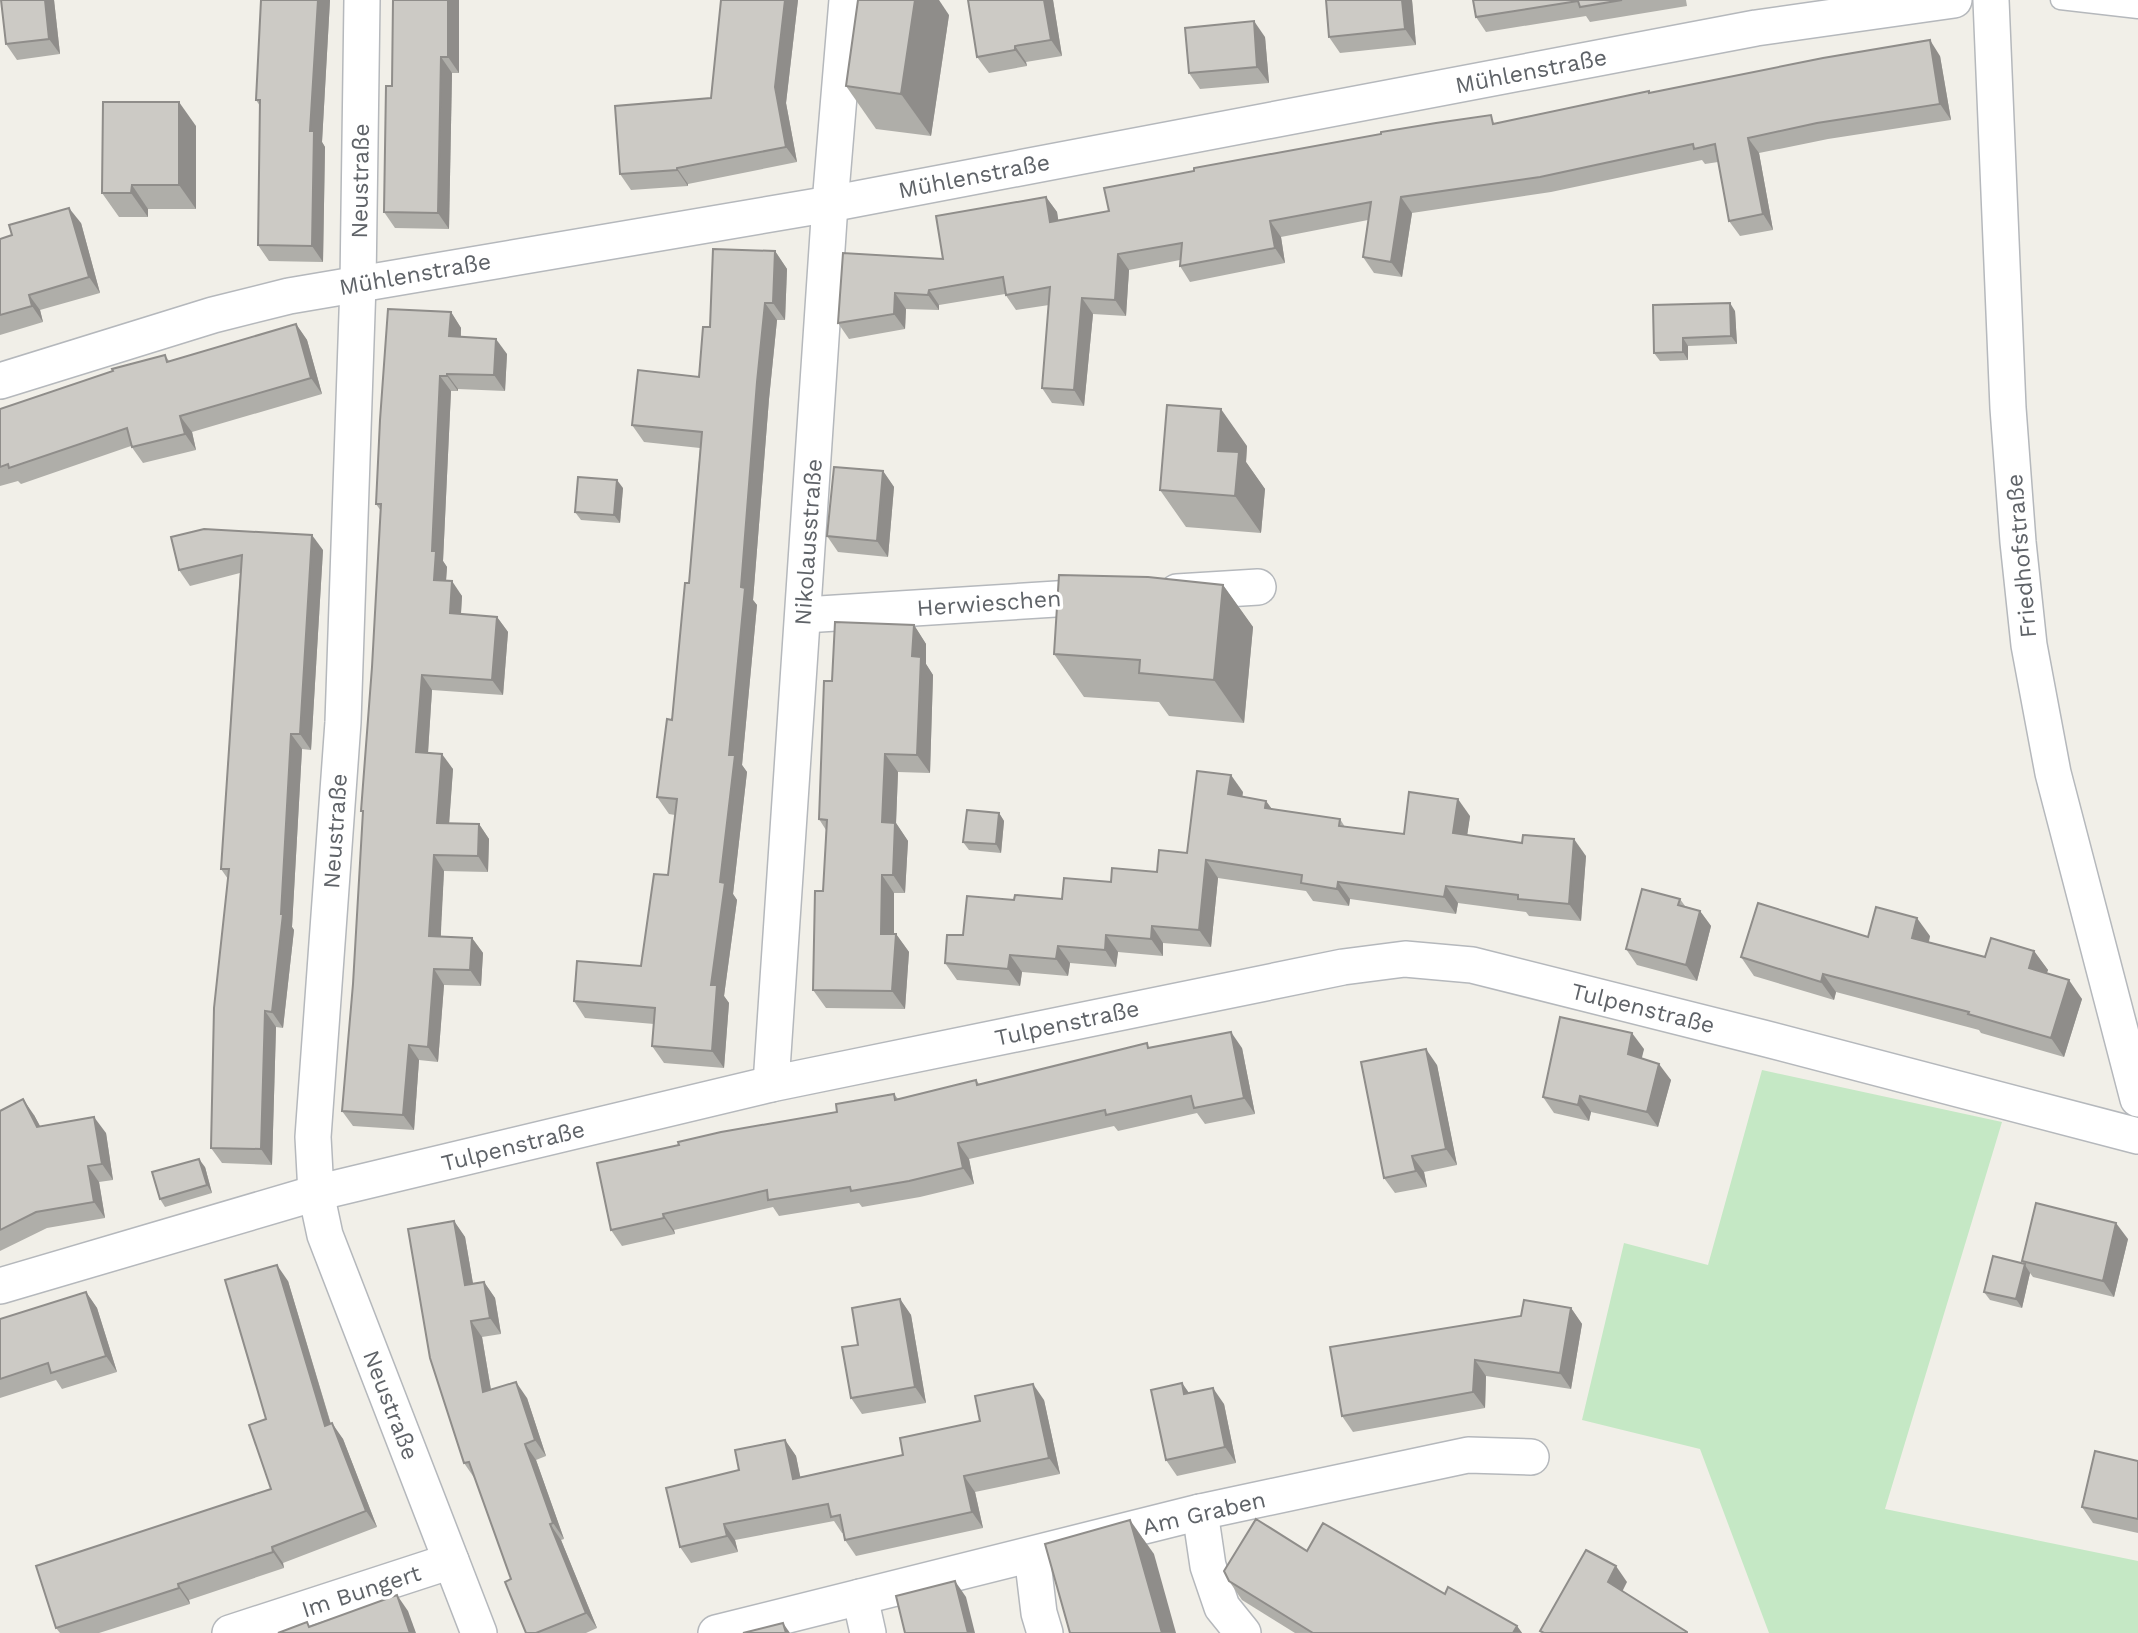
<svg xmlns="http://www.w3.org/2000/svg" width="2138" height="1633" font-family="'Work Sans',sans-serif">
	<rect width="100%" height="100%" fill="#f1efe8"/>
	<!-- green -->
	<polygon fill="#c5e8c5" points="1762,1070 2002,1122 1885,1509 2138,1561 2138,1633 1769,1633 1700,1449 1582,1420 1624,1243 1708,1265"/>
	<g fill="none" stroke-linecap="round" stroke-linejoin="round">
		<defs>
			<polyline id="service" points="2060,0 2138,9"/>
			<g id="minor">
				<polyline points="362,0 358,284 343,722 313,1137 316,1193 325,1235 479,1633"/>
				<polyline points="1991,0 2008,408 2018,542 2029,645 2053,773 2138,1099"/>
				<polyline points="0,381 213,315 289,296 830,204 1756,28 1954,0"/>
				<polyline points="1177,592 1258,587"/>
				<polyline points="804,615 1104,596"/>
				<polyline points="771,1084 830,204 847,0"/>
				<polyline points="0,1286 316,1193 771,1084 1343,967 1405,959 1472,965 1763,1038 2138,1136"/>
				<polyline points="1200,1512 1208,1566 1222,1607 1243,1633"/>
				<polyline points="1032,1555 1039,1613 1045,1633"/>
				<polyline points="860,1597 868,1633"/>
				<polyline points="230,1633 451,1561"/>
				<polyline points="716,1633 1200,1512 1468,1455 1531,1457"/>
			</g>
		</defs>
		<!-- service casing -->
		<use href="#service" stroke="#b5b8bc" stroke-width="21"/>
		<!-- minor casing -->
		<use href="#minor" stroke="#b5b8bc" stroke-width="38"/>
		<!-- service -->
		<use href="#service" stroke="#fff" stroke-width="18"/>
		<!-- minor -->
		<use href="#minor" stroke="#fff" stroke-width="35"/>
	</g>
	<!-- wall -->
	<g fill="#afaea9">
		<polygon points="54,0 60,54 17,60 6,44"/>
		<polygon points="261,0 330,0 322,142 325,147 323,262 269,261 258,245 260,106 256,100"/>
		<polygon points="459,0 459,73 452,73 449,229 395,228 384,212 392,86"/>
		<polygon points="721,0 798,0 786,103 797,162 688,184 688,186 631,190 620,174 711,98"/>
		<polygon points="968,0 1053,0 1062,56 1026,62 1027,66 989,73 977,57"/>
		<polygon points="1412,0 1416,45 1340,53 1329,37"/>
		<polygon points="1473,0 1686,0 1687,6 1590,22 1586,16 1486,32 1476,17"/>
		<polygon points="949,15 931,136 876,129 846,86"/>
		<polygon points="1265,37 1269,83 1200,89 1189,73"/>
		<polygon points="1940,56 1951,120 1828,139 1759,153 1773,230 1740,236 1729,221 1718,162 1705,164 1702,160 1551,192 1412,213 1402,277 1374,273 1363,257 1368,220 1281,237 1285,263 1190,282 1180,266 1180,260 1129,270 1126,316 1093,314 1084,406 1052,403 1042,388 1049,305 1016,310 1005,294 939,305 939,310 906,309 905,329 849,339 838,323 1046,197 1057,212 1058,220 1109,211 1497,123 1649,91 1650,93"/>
		<polygon points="196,126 196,209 148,209 148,217 119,217 102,193"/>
		<polygon points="81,223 100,293 40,310 43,322 0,335 0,239"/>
		<polygon points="775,251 787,269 785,320 777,320 769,399 753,600 757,605 742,765 747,772 733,894 737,900 724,996 729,1003 724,1068 664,1063 652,1046 654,1024 585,1018 574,1001 641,966 668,875 675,815 669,814 657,797 672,720 689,583 700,448 644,442 632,425 699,377 710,327"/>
		<polygon points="1735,311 1737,344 1688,346 1688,360 1660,361 1654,353"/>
		<polygon points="451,312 461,328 461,337 507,354 505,391 458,389 458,391 451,391 443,561 447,567 446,580 462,596 461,614 497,617 508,632 503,695 432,690 428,753 453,769 449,823 479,824 489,839 488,872 444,871 441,921 441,937 472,938 483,953 481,986 444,985 438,1062 419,1060 414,1130 353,1126 342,1111 353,984 363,813 361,811 372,667 381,511 376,504"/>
		<polygon points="296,324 307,340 322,394 192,432 196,450 143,463 131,446 21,484 18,481 0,486 0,409 165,355 169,361"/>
		<polygon points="1247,446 1246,462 1265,489 1261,533 1186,527 1160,490"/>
		<polygon points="883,471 894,487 888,557 838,552 827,536"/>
		<polygon points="623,488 620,523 581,520 575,512"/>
		<polygon points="171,537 323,550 311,750 302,749 292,927 294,930 283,1028 276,1027 272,1165 222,1163 211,1148 228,879 221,869 240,573 190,586 179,570"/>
		<polygon points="1223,585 1253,627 1244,723 1169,716 1159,702 1084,697 1054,654"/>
		<polygon points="914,625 926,644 926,664 933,675 930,773 898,772 896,823 908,841 905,893 894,893 894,934 896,934 909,952 905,1009 826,1008 813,990 823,891 826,830 819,819 832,681"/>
		<polygon points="1243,792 1242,797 1266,801 1272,809 1340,819 1345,827 1404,834 1470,816 1467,835 1586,856 1581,921 1529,916 1526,912 1458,903 1456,914 1350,899 1349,906 1313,901 1306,891 1218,878 1211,947 1163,943 1163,956 1118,952 1116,967 1070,963 1068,976 1022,972 1020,986 957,980 945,963 963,935 1014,900 1062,899 1111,882 1157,872 1187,853"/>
		<polygon points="999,813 1004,821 1001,853 969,850 963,842"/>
		<polygon points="1680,899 1685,906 1700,911 1711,926 1697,981 1637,965 1626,949"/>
		<polygon points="1930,936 1929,942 1985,957 2034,951 2048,970 2046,974 2082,999 2064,1057 1981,1033 1979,1030 1836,992 1834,1000 1754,976 1741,957"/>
		<polygon points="1150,1048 1242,1048 1255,1114 1205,1124 1197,1113 1118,1131 1114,1126 969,1159 974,1184 920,1197 862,1207 859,1203 779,1216 773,1207 674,1230 675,1234 622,1246 611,1230 837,1112 894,1094 898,1099 976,1080 979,1084"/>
		<polygon points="1644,1049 1641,1058 1671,1080 1658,1127 1591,1112 1589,1121 1554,1113 1543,1097"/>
		<polygon points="1437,1065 1457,1165 1424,1172 1427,1187 1395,1193 1384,1178"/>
		<polygon points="0,1111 34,1115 40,1126 106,1133 113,1180 99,1182 105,1218 47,1228 0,1251"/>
		<polygon points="205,1167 212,1193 165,1207 160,1199"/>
		<polygon points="454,1221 465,1237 473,1284 484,1282 495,1298 501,1334 482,1337 491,1390 527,1398 546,1456 536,1460 564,1539 561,1540 597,1628 586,1633 526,1633 511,1579 475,1479 464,1463"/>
		<polygon points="2128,1239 2114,1297 2033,1277 2030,1273 2022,1308 1990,1300 1984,1292 2024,1264 2022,1261"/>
		<polygon points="288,1281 331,1424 343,1439 377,1527 283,1563 284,1568 189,1600 190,1604 99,1633 60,1633 56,1628 271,1489 266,1419"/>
		<polygon points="86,1292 97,1308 117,1372 62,1389 56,1380 0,1398 0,1319"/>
		<polygon points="900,1299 911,1315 926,1403 862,1414 851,1398 858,1345"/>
		<polygon points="1571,1308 1582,1324 1571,1389 1486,1376 1485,1408 1353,1432 1342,1416 1521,1316"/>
		<polygon points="1182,1383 1189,1393 1224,1404 1236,1463 1177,1476 1166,1460"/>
		<polygon points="1044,1400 1060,1474 975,1492 983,1528 856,1556 845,1540 844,1533 842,1533 834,1521 735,1540 738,1552 691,1563 680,1547 739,1470 785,1440 796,1456 800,1477 903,1455 980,1421"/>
		<polygon points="2138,1461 2138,1533 2093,1523 2082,1507"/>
		<polygon points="1307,1551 1445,1594 1517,1626 1522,1633 1295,1633 1242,1600 1229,1581"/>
	</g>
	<!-- shaded-wall -->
	<g fill="#8f8d8a">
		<polygon points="45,0 54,0 60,54 49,39"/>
		<polygon points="318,0 330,0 322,142 325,147 323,262 312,246 310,131"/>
		<polygon points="448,0 459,0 459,73 448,57"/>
		<polygon points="785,0 798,0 786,103 797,162 786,147 775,87"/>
		<polygon points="915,0 939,0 949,15 931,136 901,94"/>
		<polygon points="1044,0 1053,0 1062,56 1051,40"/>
		<polygon points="1402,0 1412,0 1416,45 1405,29"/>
		<polygon points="1254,21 1265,37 1269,83 1257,67"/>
		<polygon points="1930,40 1940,56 1951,120 1940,104"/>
		<polygon points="1015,46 1026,62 1027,66 1015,50"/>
		<polygon points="441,57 452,73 449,229 438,213"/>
		<polygon points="179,102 196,126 196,209 179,185"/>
		<polygon points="1748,138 1759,153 1773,230 1763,214"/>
		<polygon points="677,168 688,184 688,186 677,170"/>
		<polygon points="132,185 148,209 148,217 131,193"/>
		<polygon points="1046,197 1057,212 1061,237 1050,222"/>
		<polygon points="1401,197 1412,213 1402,277 1391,262"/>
		<polygon points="69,208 81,223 100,293 89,277"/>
		<polygon points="1270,221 1281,237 1285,263 1275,248"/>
		<polygon points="775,251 787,269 785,320 773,303"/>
		<polygon points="1118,254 1129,270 1126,316 1115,300"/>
		<polygon points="929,290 939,305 939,310 928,295"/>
		<polygon points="895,293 906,309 905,329 894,314"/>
		<polygon points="29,295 40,310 43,322 32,306"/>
		<polygon points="1082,298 1093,314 1084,406 1074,390"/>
		<polygon points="765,303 777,320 769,399 753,600 757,605 742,765 747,772 733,894 737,900 724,996 729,1003 724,1068 712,1051 711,985 720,882 741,587 757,382"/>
		<polygon points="1730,303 1735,311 1737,344 1731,336"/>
		<polygon points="451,312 461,328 460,352 449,336"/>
		<polygon points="296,324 307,340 322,394 311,378"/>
		<polygon points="1683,338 1688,346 1688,360 1683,352"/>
		<polygon points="496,339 507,354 505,391 494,375"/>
		<polygon points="447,374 458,389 458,391 447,376"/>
		<polygon points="440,376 451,391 443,561 447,567 445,595 434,580 432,551"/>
		<polygon points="1221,409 1247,446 1246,462 1265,489 1261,533 1235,496 1218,451"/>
		<polygon points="180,416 192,432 196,450 185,434"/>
		<polygon points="883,471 894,487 888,557 877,541"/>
		<polygon points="617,480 623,488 620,523 614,515"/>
		<polygon points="312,535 323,550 311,750 300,734"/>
		<polygon points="452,581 462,596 460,629 450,613"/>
		<polygon points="1223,585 1253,627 1244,723 1214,680"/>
		<polygon points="497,617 508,632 503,695 492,680"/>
		<polygon points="914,625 926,644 926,664 933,675 930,773 917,755 912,656"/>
		<polygon points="422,675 432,690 427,767 416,752"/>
		<polygon points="291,734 302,749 292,927 294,930 283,1028 272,1012 281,914"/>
		<polygon points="442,754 453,769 448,838 437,823"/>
		<polygon points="885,754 898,772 896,823 908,841 905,893 893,875 882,822"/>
		<polygon points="1231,775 1243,792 1240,811 1228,794"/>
		<polygon points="1458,799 1470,816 1465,850 1453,833"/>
		<polygon points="1266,801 1278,818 1265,808"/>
		<polygon points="999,813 1004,821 1001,853 996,844"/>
		<polygon points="479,824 489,839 488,872 478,856"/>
		<polygon points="1574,839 1586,856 1581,921 1569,904"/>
		<polygon points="434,855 444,871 440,951 429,936"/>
		<polygon points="1206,860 1218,878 1211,947 1199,930"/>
		<polygon points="882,875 894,893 894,952 881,934"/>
		<polygon points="1338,882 1350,899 1349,906 1337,889"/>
		<polygon points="1446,886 1458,903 1456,914 1444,897"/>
		<polygon points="1700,911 1711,926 1697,981 1686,965"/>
		<polygon points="1917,918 1930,936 1925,956 1912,938"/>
		<polygon points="1152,926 1163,943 1163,956 1151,939"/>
		<polygon points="896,934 909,952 905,1009 892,991"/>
		<polygon points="1106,935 1118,952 1116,967 1105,950"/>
		<polygon points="472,938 483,953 481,986 470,970"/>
		<polygon points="1058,946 1070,963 1068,976 1056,959"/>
		<polygon points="2034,951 2048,970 2042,987 2029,968"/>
		<polygon points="1010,955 1022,972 1020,986 1008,969"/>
		<polygon points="434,969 444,985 438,1062 428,1047"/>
		<polygon points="1823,974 1836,992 1834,1000 1821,982"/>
		<polygon points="2069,980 2082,999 2064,1057 2051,1038"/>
		<polygon points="265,1011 276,1027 272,1165 261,1149"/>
		<polygon points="1231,1032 1242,1048 1255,1114 1244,1098"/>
		<polygon points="1632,1033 1644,1049 1639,1070 1628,1054"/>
		<polygon points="409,1045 419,1060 414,1130 403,1115"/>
		<polygon points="1426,1049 1437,1065 1457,1165 1446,1149"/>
		<polygon points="1659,1064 1671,1080 1658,1127 1647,1112"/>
		<polygon points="1580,1096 1591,1112 1589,1121 1578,1105"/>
		<polygon points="23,1099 34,1115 49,1143 37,1127"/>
		<polygon points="94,1117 106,1133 113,1180 102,1164"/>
		<polygon points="958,1143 969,1159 974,1184 963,1168"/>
		<polygon points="1412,1156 1424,1172 1427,1187 1416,1171"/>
		<polygon points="199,1159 205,1167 212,1193 207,1185"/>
		<polygon points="88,1166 99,1182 105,1218 94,1202"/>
		<polygon points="663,1214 674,1230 675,1234 664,1218"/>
		<polygon points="454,1221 465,1237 476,1301 465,1285"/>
		<polygon points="2116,1223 2128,1239 2114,1297 2103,1281"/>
		<polygon points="277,1265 288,1281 336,1442 325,1426"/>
		<polygon points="2025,1265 2030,1273 2022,1308 2016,1299"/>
		<polygon points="484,1282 495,1298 501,1334 490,1318"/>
		<polygon points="86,1292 97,1308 117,1372 106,1356"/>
		<polygon points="900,1299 911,1315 926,1403 915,1387"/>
		<polygon points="1571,1308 1582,1324 1571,1389 1560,1373"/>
		<polygon points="471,1321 482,1337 494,1408 483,1392"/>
		<polygon points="1475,1360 1486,1376 1485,1408 1473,1392"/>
		<polygon points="516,1382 527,1398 546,1456 535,1440"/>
		<polygon points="1182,1383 1193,1399 1184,1394"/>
		<polygon points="1033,1384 1044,1400 1060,1474 1049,1458"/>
		<polygon points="1213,1388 1224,1404 1236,1463 1225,1447"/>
		<polygon points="332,1423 343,1439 377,1527 366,1511"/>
		<polygon points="785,1440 796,1456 804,1495 793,1479"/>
		<polygon points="525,1444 536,1460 564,1539 553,1523"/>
		<polygon points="964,1476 975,1492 983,1528 972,1512"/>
		<polygon points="1130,1520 1154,1554 1176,1633 1162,1633"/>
		<polygon points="550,1524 561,1540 597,1628 586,1613"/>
		<polygon points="724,1524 735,1540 738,1552 727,1536"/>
		<polygon points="272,1547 283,1563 284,1568 273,1552"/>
		<polygon points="1616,1566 1627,1582 1619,1598 1608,1582"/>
		<polygon points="955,1581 966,1597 975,1633 968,1633"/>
		<polygon points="178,1584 189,1600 190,1604 179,1588"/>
		<polygon points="397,1595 408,1611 416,1633 410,1633"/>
		<polygon points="783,1623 790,1633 786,1633"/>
		<polygon points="1517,1626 1522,1633 1513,1633"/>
	</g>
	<!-- building -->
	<g fill="#cccac5" stroke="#8f8d8a" stroke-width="2">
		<polygon points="1,0 45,0 49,39 6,44"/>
		<polygon points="261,0 318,0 310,131 314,131 312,246 258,245 260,100 256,100"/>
		<polygon points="393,0 448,0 448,57 441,57 438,213 384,212 386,86 392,86"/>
		<polygon points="721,0 785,0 775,87 786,147 677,168 677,170 620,174 615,106 711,98"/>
		<polygon points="858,0 915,0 901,94 846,86"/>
		<polygon points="968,0 1044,0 1051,40 1015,46 1015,50 977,57"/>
		<polygon points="1326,0 1402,0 1405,29 1329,37"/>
		<polygon points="1473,0 1622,0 1580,7 1578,1 1476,17"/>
		<polygon points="1254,21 1257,67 1189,73 1185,28"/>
		<polygon points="1930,40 1940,104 1817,123 1748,138 1763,214 1729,221 1715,144 1694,149 1693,144 1540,177 1401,197 1391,262 1363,257 1371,202 1270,221 1275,248 1180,266 1182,243 1118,254 1115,300 1082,298 1074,390 1042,388 1050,287 1006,295 1003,277 929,290 928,295 895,293 894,314 838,323 843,253 943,259 936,216 1046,197 1050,222 1109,211 1104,188 1194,171 1194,168 1381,134 1381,132 1436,123 1491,115 1493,124 1649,91 1649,93 1823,58"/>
		<polygon points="103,102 179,102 179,185 132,185 131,193 102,193"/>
		<polygon points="69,208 89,277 29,295 32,306 0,315 0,239 12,235 9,225"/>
		<polygon points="713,249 775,251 773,303 765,303 757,382 741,587 745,588 729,755 735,755 720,882 725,883 711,985 717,985 712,1051 652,1046 655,1008 574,1001 577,961 641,966 654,874 668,875 677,799 657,797 667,719 672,720 685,583 689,583 702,432 632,425 638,370 699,377 703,327 710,327"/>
		<polygon points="1730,303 1731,336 1683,338 1683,352 1654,353 1653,305"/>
		<polygon points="388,309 451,312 449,336 496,339 494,375 447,374 447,376 440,376 432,551 436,551 434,580 452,581 450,613 497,617 492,680 422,675 416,752 442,754 437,823 479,824 478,856 434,855 429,936 472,938 470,970 434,969 428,1047 409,1045 403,1115 342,1111 353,984 363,811 361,811 372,667 381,504 376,504 380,420"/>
		<polygon points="296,324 311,378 180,416 185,434 132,447 127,428 9,468 8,464 0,467 0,409 113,371 112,369 165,355 167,362"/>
		<polygon points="1167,405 1221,409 1218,451 1239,452 1235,496 1160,490"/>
		<polygon points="834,467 883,471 877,541 827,536"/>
		<polygon points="578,477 617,480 614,515 575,512"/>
		<polygon points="204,529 312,535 300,734 291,734 281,914 283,914 272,1012 265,1011 261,1149 211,1148 214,1008 229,869 221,869 242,555 179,570 171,537"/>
		<polygon points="1059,575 1148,577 1223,585 1214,680 1139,673 1140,660 1054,654"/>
		<polygon points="835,622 914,625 912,656 921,657 917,755 885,754 882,822 895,823 893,875 882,875 881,934 896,934 892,991 813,990 815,891 823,891 827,820 819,819 824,681 832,681"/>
		<polygon points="1197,771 1231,775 1228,794 1266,801 1265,808 1340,819 1339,826 1404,834 1409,792 1458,799 1453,833 1522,843 1523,835 1574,839 1569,904 1518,899 1518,895 1446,886 1444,897 1338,882 1337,889 1301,883 1302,875 1206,860 1199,930 1152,926 1151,939 1106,935 1105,950 1058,946 1056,959 1010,955 1008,969 945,963 947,935 963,935 967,896 1014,900 1015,895 1062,899 1064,878 1111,882 1112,868 1157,872 1159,850 1187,853"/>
		<polygon points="967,810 999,813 996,844 963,842"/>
		<polygon points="1642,889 1680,899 1678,905 1700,911 1686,965 1626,949"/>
		<polygon points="1758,903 1868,937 1876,907 1917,918 1912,938 1985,957 1991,938 2034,951 2029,968 2069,980 2051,1038 1968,1014 1969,1012 1823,974 1821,982 1741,957"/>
		<polygon points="1560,1017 1632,1033 1628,1054 1659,1064 1647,1112 1580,1096 1578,1105 1543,1097"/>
		<polygon points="1231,1032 1244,1098 1194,1108 1191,1096 1106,1115 1105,1110 958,1143 963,1168 909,1181 851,1191 850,1187 768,1200 767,1190 663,1214 664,1218 611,1230 597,1163 679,1145 678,1142 721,1132 837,1112 836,1104 894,1094 895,1100 976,1080 977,1085 1147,1043 1148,1048"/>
		<polygon points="1426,1049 1446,1149 1412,1156 1416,1171 1384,1178 1361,1062"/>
		<polygon points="23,1099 37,1127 94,1117 102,1164 88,1166 94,1202 36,1212 0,1230 0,1111"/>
		<polygon points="199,1159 207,1185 160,1199 152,1172"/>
		<polygon points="2036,1203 2116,1223 2103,1281 2022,1261"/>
		<polygon points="454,1221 465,1285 484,1282 490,1318 471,1321 483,1392 516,1382 535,1440 525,1444 553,1523 550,1524 586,1613 536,1633 526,1633 505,1582 511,1579 469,1462 464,1463 430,1358 408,1229"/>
		<polygon points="1993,1256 2025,1264 2016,1299 1984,1292"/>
		<polygon points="277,1265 325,1426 332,1423 366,1511 272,1547 273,1552 178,1584 179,1588 56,1628 36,1566 271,1489 249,1425 266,1419 225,1280"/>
		<polygon points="86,1292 106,1356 51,1373 48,1363 0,1379 0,1319"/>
		<polygon points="900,1299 915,1387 851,1398 842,1347 858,1345 852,1308"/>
		<polygon points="1524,1300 1571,1308 1560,1373 1475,1360 1473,1392 1342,1416 1330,1347 1521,1316"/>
		<polygon points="1182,1383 1184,1394 1213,1388 1225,1447 1166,1460 1151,1390"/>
		<polygon points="1033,1384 1049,1458 964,1476 972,1512 845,1540 840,1515 831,1517 828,1504 724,1524 727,1536 680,1547 666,1488 739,1470 735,1450 785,1440 793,1479 903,1455 900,1438 980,1421 975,1396"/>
		<polygon points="2095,1451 2138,1461 2138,1519 2082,1507"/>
		<polygon points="1256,1519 1307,1551 1323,1523 1445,1594 1448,1587 1517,1626 1513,1633 1313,1633 1229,1581 1224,1571"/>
		<polygon points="1130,1520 1162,1633 1070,1633 1045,1544"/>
		<polygon points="1586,1550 1616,1566 1608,1582 1687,1632 1687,1633 1544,1633 1540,1631"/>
		<polygon points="955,1581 968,1633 905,1633 896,1596"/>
		<polygon points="397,1595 410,1633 278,1633 307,1622 309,1627"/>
		<polygon points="783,1623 786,1633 743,1633"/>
	</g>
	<g text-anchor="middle" stroke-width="7" stroke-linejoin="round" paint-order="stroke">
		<!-- street labels -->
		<g font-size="23" fill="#5f6368" stroke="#fff">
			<text transform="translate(1531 71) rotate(-11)" y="8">Mühlenstraße</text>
			<text transform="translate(974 176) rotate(-11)" y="8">Mühlenstraße</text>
			<text transform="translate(360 181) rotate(-89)" y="8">Neustraße</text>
			<text transform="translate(415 274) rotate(-10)" y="8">Mühlenstraße</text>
			<text transform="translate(808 542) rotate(-86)" y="8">Nikolausstraße</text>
			<text transform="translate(2021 556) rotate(-95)" y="8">Friedhofstraße</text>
			<text transform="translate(989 603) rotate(-4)" y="8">Herwieschen</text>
			<text transform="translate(335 831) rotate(-86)" y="8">Neustraße</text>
			<text transform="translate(1643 1008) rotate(14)" y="8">Tulpenstraße</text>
			<text transform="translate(1067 1023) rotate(-12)" y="8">Tulpenstraße</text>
			<text transform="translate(513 1146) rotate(-14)" y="8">Tulpenstraße</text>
			<text transform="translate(391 1405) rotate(69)" y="8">Neustraße</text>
			<text transform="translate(1204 1513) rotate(-13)" y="8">Am Graben</text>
			<text transform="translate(361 1591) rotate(-18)" y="8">Im Bungert</text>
		</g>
	</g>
</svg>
